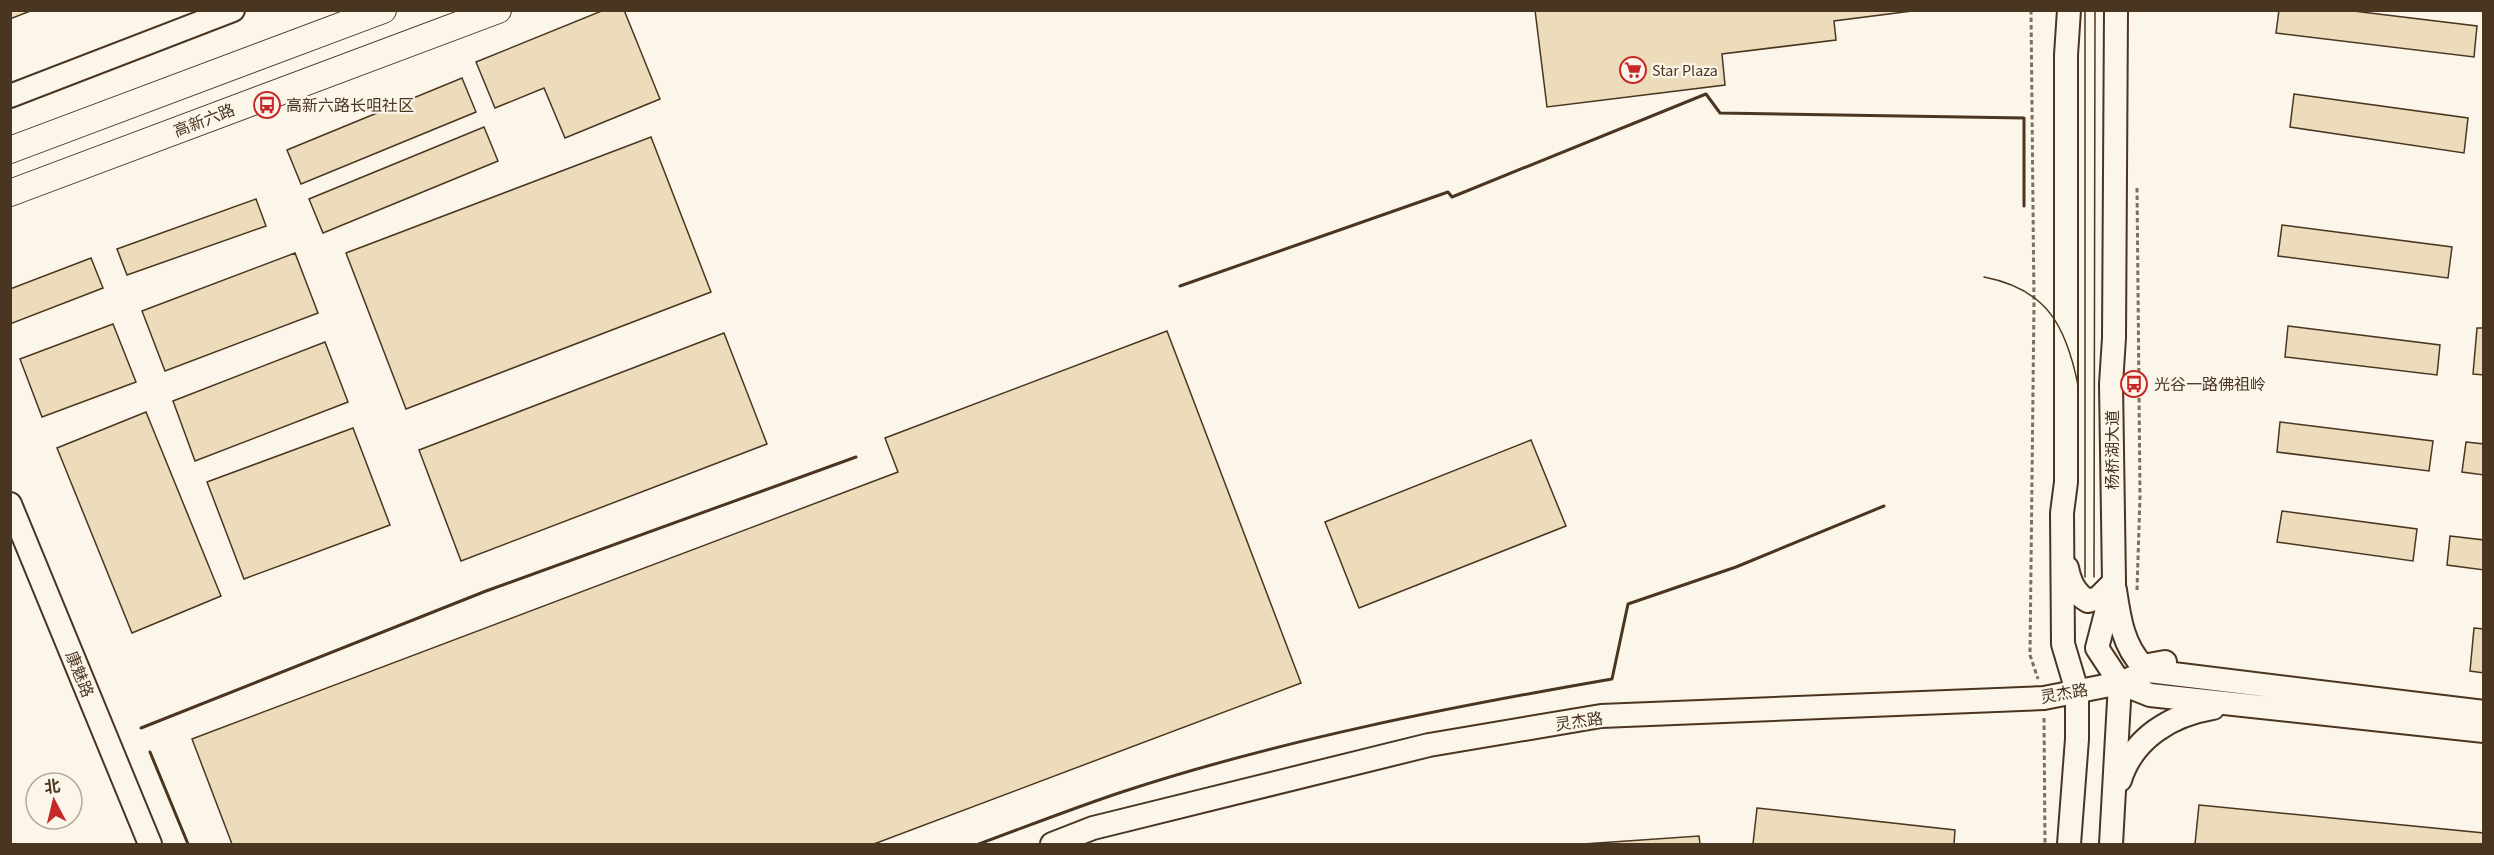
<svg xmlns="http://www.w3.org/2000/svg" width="2494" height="855" font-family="'Source Sans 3','Noto Sans SC',sans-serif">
	<rect width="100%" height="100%" fill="#fbf6e9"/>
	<!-- building -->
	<g fill="#ecdcbc" stroke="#4a3520" stroke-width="1.5">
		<polygon points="10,10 33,10 10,19"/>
		<polygon points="604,10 624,10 660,99 565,138 544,88 495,108 476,62"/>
		<polygon points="1535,10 1920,10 1834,21 1836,40 1722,54 1725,85 1547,107"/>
		<polygon points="2279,10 2345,10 2477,26 2474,57 2276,33"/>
		<polygon points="462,78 476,112 301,184 287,150"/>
		<polygon points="2294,94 2468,118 2464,153 2290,127"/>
		<polygon points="484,127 498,161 323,233 309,199"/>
		<polygon points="651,137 711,292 406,409 346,253"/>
		<polygon points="256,199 266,226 127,275 117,249"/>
		<polygon points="2282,225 2452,247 2448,278 2278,256"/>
		<polygon points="295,253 318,313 165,371 142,311"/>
		<polygon points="91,258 103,288 10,324 10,289"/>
		<polygon points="113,324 136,382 42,417 20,359"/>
		<polygon points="2288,326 2440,345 2437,375 2285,357"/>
		<polygon points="2477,328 2484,328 2484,375 2473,374"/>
		<polygon points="1167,331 1301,683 874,844 232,844 192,739 898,472 885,438"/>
		<polygon points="724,333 767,444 461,561 419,450"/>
		<polygon points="325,342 348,402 195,461 173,401"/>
		<polygon points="146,412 221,596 132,633 57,448"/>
		<polygon points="2280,422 2433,441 2429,471 2277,452"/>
		<polygon points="353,428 390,525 244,579 207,482"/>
		<polygon points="1531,440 1566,526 1359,608 1325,522"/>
		<polygon points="2466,442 2484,444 2484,475 2462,472"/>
		<polygon points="2282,511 2417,529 2413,561 2277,542"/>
		<polygon points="2450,536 2484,540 2484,570 2447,565"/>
		<polygon points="2474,628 2484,629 2484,673 2470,671"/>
		<polygon points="2199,805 2484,833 2484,844 2195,844"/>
		<polygon points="1757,808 1955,830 1954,844 1753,844"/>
		<polygon points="1699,836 1700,844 1583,844"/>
	</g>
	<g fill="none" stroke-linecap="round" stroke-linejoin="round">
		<defs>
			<g id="secondary">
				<polyline points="10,96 233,10"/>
				<polyline points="10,504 150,844"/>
				<path d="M 2067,568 C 2070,582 2075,594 2088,601 L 2098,598 L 2114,582"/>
				<path d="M 2115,590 C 2119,617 2123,646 2143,666 L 2165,662"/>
				<polyline points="2484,712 2149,671 2120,683 2150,695 2484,731"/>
				<path d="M 2120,780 C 2133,738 2171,715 2213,708"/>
				<polyline points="1052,844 1093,828 1429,745 1601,716 2044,698 2120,683"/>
				<polyline points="2069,844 2077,739 2077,691 2063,644 2062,513 2066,482 2066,55 2069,10"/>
				<polyline points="2111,844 2120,683 2097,648 2114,582 2111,384 2114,338 2116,10"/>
			</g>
			<g id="primary">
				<polyline points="10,150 383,10"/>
				<polyline points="10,193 498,10"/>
			</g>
		</defs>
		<!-- secondary casing -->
		<use href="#secondary" stroke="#4a3520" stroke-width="26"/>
		<!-- primary casing -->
		<use href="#primary" stroke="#4a3520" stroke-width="28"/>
		<!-- path -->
		<g stroke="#7f6f5c" stroke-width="3" stroke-dasharray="4.5 3" stroke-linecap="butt">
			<polyline points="2031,10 2034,303 2030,655 2038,679"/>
			<polyline points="2137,590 2140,496 2137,185"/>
			<polyline points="2044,718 2045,844"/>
		</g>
		<!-- secondary -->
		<use href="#secondary" stroke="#fbf6e9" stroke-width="22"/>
		<!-- primary -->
		<use href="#primary" stroke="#fbf6e9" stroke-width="26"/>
		<!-- tram -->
		<g stroke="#4a3520" stroke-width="1.5">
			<polyline points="2085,10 2085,577"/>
			<path d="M 1984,277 C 2047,289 2066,326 2078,385"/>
			<polyline points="2094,577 2095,10"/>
		</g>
		<!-- wall -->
		<g stroke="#4a3520" stroke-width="3">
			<polyline points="1180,286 1448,192 1452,197 1706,94 1720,113 2024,118 2024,206"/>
			<polyline points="141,728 486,591 856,457"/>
			<polyline points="150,752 188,844"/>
			<path d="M 979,844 C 1028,826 1076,807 1125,791 C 1281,740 1450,707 1612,679 L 1628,604 L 1736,567 L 1884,506"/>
		</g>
	</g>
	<!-- icons -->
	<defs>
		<symbol id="supermarket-ring" viewBox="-11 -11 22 22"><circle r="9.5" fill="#fbf6e9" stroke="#c62828" stroke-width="1.5"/><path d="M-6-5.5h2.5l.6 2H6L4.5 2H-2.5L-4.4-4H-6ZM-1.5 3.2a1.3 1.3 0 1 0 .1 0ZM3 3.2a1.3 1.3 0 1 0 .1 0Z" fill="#c62828"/></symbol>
		<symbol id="bus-ring" viewBox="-11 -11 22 22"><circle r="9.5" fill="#fbf6e9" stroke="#c62828" stroke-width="1.5"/><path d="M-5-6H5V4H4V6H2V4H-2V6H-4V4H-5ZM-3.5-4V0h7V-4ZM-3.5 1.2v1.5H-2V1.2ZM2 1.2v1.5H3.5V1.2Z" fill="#c62828"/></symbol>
	</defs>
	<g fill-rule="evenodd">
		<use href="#supermarket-ring" x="1618" y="55" width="30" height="30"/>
		<use href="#bus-ring" x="252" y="90" width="30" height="30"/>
		<use href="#bus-ring" x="2119" y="369" width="30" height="30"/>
	</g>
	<g text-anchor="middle" stroke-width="4.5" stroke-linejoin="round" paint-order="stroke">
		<!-- poi labels -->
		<g font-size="16" fill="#4a3520" stroke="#fbf6e9" text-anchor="start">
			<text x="1652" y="76">Star Plaza</text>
			<text x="286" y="111">高新六路长咀社区</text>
			<text x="2154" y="390">光谷一路佛祖岭</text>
		</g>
		<!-- street labels -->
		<g font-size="16" fill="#4a3520" stroke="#fbf6e9">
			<text transform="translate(204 120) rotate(-21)" y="6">高新六路</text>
			<text transform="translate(2112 450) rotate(-90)" y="6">杨桥湖大道</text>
			<text transform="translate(80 674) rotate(68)" y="6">康魅路</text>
			<text transform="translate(2064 693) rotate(-10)" y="6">灵杰路</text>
			<text transform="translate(1579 721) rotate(-8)" y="6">灵杰路</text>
		</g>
	</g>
	<!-- border -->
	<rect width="2494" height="855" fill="none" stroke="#4a3520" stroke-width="24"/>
	<!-- north arrow -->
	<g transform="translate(54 801) rotate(353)"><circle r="28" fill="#fbf6e9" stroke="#b4a999" stroke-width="1.5"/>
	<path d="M0-4.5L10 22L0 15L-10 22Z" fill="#c62828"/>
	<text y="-9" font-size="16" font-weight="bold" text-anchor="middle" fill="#4a3520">北</text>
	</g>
</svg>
